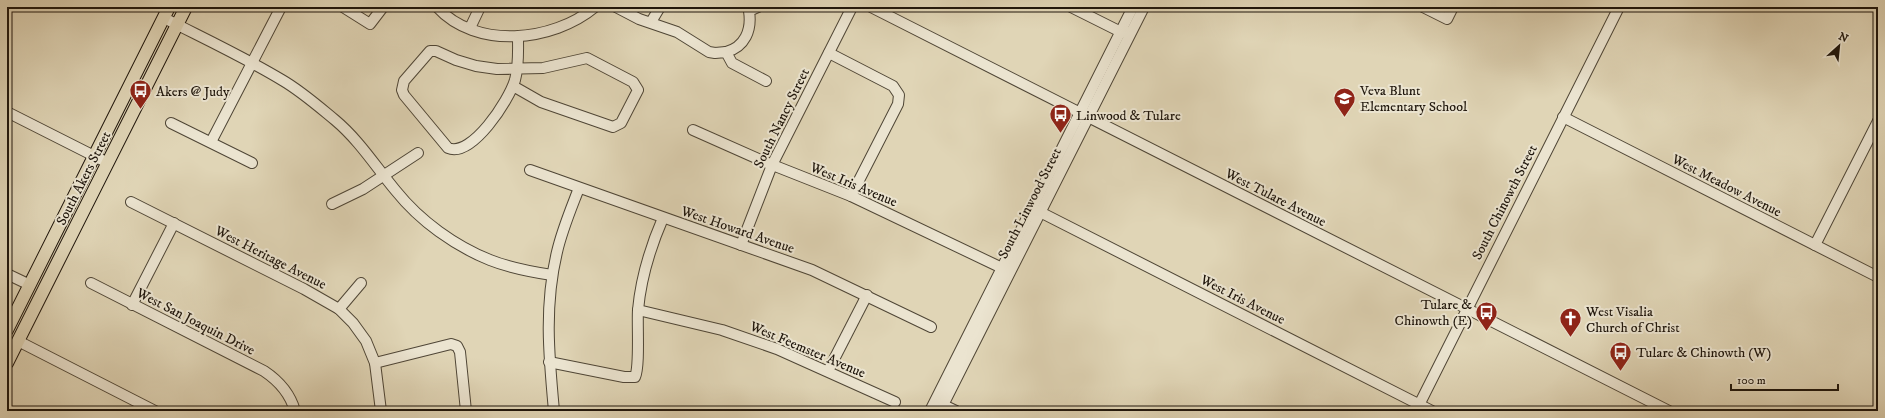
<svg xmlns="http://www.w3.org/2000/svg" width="1885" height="418" font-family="'IM FELL DW Pica',serif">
	<rect width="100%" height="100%" fill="#e0d5b6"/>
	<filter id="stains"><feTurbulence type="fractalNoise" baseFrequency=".005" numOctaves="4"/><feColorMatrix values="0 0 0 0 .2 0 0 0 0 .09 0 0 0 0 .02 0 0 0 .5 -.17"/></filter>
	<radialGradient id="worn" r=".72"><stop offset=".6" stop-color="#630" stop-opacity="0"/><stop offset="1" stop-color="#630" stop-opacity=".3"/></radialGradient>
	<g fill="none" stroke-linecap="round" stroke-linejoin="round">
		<defs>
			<g id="minor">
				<polyline points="343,7 370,24 383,7"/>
				<path d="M 437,7 C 476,50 553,42 595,7"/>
				<polyline points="616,7 639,19 677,32 709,52 715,53 726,52 732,63 766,81"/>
				<polyline points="871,7 1669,411"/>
				<polyline points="1071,7 1121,32 1127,32"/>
				<polyline points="1423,7 1447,19 1453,7"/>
				<path d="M 164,18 C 203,38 244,57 282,80 C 301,91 318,106 335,120 C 359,140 376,167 396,191 C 420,221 455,246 490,260 C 510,268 532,272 552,275"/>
				<polyline points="651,22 660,7"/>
				<polyline points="470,28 480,7"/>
				<path d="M 726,52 C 745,47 752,30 749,11 L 758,7"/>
				<polyline points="829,53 893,86 899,95 898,104 851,196"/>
				<path d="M 513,86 L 541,102 L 613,127 L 621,123 L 638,90 L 633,82 L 587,58 L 543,68 L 497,69 L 476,66 L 456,60 L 436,51 L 430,51 L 404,81 L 402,90 L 404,95 L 448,148 C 472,158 509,100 515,80 C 519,65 518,52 518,37"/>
				<polyline points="7,112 108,163"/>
				<polyline points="1563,117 1878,277"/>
				<polyline points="171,123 252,163"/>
				<polyline points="693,130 765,162 851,196 1002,268"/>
				<polyline points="211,142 281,7"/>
				<polyline points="530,170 812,270 931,327"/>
				<polyline points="131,202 304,289 339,309 353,323 366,341 375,363 381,411"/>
				<polyline points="332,204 363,189 418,153"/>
				<polyline points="1028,216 1033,213 1040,212 1432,411"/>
				<polyline points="741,245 772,165 852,7"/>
				<polyline points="1815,245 1878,121"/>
				<polyline points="7,274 30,285"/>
				<path d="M 91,283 L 264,371 C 279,381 290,393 295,411"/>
				<polyline points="132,305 174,223"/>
				<polyline points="339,309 361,283"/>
				<polyline points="638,310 722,330 777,349 895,402"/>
				<polyline points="18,341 155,411"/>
				<path d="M 549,362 L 624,377 L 635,377 C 640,366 637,325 638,310 C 641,277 650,248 663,218"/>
				<polyline points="375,363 451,344 457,346 460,352 466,411"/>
				<polyline points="828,371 867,295"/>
				<polyline points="937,402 956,411"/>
				<path d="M 554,411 C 549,357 544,306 557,252 C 562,230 571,209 579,188"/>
				<polyline points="930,411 1133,7"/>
				<polyline points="940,411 1144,7"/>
				<polyline points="1416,411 1619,7"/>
			</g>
			<g id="major">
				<polyline points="7,330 169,7"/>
				<polyline points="7,363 186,7"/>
			</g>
		</defs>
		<!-- minor casing -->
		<use href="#minor" stroke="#4f4636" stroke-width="12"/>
		<!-- major casing -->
		<use href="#major" stroke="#1f160c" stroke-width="14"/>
		<!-- minor -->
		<use href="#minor" stroke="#ebe4d0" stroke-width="10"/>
		<!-- major -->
		<use href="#major" stroke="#e0d5b6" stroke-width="12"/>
	</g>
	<!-- icons -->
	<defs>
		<symbol id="bus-pin" viewBox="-11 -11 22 30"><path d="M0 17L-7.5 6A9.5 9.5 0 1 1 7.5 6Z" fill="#8f2418" stroke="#ebe4d0"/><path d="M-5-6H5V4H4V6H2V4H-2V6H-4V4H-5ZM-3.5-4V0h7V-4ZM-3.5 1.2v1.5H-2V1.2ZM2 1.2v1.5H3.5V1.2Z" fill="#fff"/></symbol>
		<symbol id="school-pin" viewBox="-11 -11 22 30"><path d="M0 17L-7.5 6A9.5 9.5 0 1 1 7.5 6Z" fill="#8f2418" stroke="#ebe4d0"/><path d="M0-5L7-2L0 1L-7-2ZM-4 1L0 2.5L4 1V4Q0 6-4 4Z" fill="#fff"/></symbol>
		<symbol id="church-pin" viewBox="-11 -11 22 30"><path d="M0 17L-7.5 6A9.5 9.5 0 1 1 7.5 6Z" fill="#8f2418" stroke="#ebe4d0"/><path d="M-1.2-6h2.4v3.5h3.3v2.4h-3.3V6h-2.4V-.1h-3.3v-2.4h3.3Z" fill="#fff"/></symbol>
	</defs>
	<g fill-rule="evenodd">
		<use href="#bus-pin" x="128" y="78" width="25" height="34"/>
		<use href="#school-pin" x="1332" y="86" width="25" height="34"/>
		<use href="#bus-pin" x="1048" y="102" width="25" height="34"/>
		<use href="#bus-pin" x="1474" y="300" width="25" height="34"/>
		<use href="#church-pin" x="1558" y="306" width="25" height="34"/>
		<use href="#bus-pin" x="1608" y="340" width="25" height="34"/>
	</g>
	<g text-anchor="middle" stroke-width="4" stroke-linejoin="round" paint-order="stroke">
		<!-- poi labels -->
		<g font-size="14" fill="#1f160c" stroke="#ebe4d0" text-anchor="start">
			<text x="1360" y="95">Veva Blunt<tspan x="1360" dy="16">Elementary School</tspan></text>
			<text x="156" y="96">Akers @ Judy</text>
			<text x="1076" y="120">Linwood &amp; Tulare</text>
			<text x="1472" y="309" text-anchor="end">Tulare &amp;<tspan x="1472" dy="16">Chinowth (E)</tspan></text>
			<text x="1586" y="316">West Visalia<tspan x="1586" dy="16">Church of Christ</tspan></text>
			<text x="1636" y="357">Tulare &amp; Chinowth (W)</text>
		</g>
		<!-- street labels -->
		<g font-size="14" fill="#1f160c" stroke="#ebe4d0">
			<text transform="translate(781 118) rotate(-64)" y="5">South Nancy Street</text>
			<text transform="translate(83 178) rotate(-63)" y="5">South Akers Street</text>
			<text transform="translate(854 184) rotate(23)" y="5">West Iris Avenue</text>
			<text transform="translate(1727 185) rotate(27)" y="5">West Meadow Avenue</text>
			<text transform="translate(1276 197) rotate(27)" y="5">West Tulare Avenue</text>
			<text transform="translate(1504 202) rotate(-63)" y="5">South Chinowth Street</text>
			<text transform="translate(1029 203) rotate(-63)" y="5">South Linwood Street</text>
			<text transform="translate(738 229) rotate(19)" y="5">West Howard Avenue</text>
			<text transform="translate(271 257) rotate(27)" y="5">West Heritage Avenue</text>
			<text transform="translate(1243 299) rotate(27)" y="5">West Iris Avenue</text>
			<text transform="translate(196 321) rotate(27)" y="5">West San Joaquin Drive</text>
			<text transform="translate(808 349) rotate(23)" y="5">West Feemster Avenue</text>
		</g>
	</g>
	<!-- margin -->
	<rect width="1885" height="418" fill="none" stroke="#e0d5b6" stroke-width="24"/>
	<rect x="8" y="8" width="1869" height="402" fill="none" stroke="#1f160c" stroke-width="2"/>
	<rect x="12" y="12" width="1861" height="394" fill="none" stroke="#1f160c"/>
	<!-- north arrow -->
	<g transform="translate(1839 46) rotate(27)" stroke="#ebe4d0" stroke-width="3" paint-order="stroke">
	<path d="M0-3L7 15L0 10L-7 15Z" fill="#1f160c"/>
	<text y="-6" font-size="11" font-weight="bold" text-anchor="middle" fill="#1f160c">N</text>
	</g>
	<!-- scale -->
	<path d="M1731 384v6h107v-6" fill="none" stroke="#1f160c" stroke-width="2"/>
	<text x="1737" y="384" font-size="12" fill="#1f160c" stroke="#ebe4d0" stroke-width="3" paint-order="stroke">100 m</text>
	<rect width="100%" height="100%" filter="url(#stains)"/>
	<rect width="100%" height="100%" fill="url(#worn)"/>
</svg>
